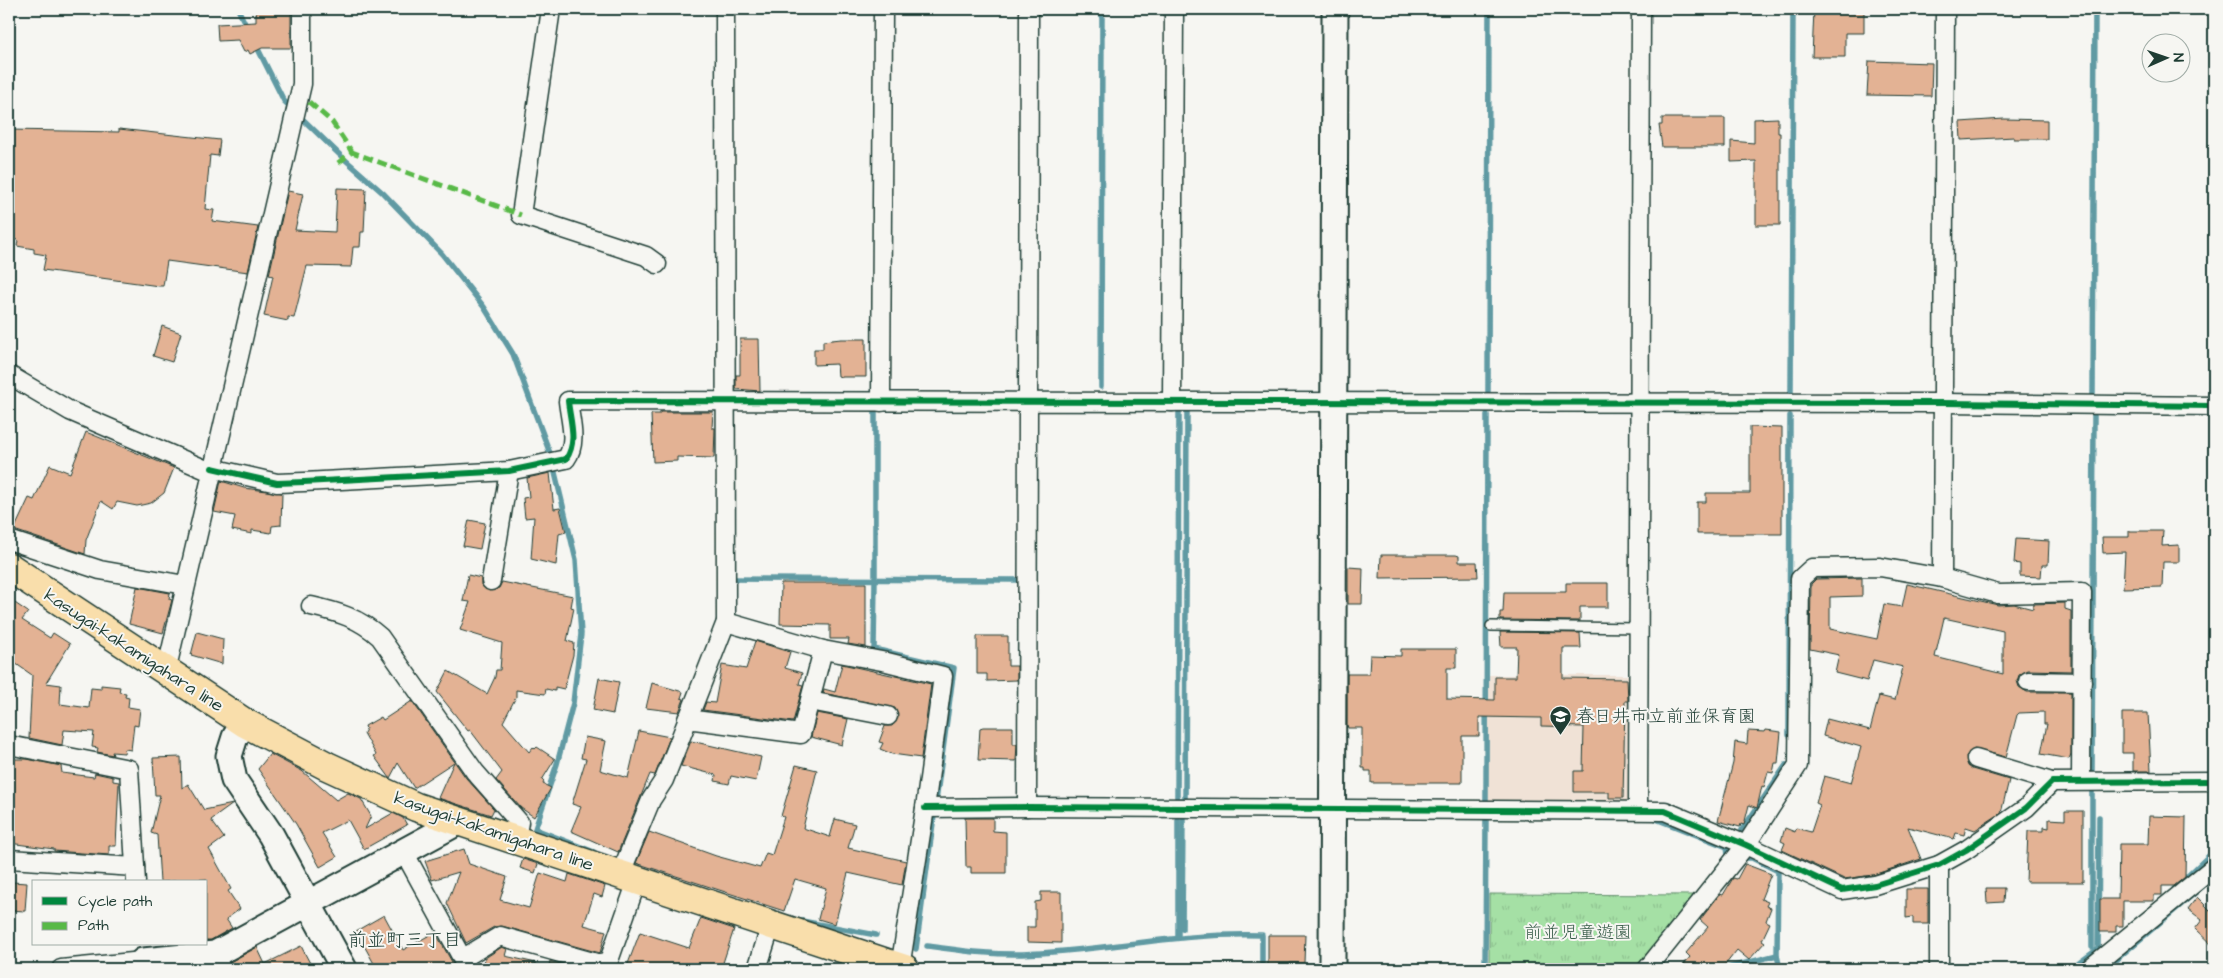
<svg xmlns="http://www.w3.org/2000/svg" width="2223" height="978" font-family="'Architects Daughter','Klee One',sans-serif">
	<defs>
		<pattern id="park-tufts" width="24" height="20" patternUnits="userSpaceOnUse" patternTransform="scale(1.25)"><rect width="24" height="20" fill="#a5e0a5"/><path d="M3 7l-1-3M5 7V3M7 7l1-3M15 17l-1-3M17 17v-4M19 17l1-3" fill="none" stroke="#8ec18f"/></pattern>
	</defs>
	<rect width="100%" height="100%" fill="#f6f6f2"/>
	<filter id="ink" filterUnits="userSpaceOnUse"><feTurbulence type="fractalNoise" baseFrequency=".02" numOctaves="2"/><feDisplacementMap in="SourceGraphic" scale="10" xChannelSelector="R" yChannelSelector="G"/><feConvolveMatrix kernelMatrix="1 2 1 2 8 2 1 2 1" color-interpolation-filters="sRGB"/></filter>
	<g filter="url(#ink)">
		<!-- built -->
		<polygon fill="#f0e2d6" points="1488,675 1632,675 1632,795 1627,802 1488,802"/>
		<!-- park -->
		<polygon fill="url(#park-tufts)" stroke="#628e6c" points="1489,894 1696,895 1637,969 1489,969"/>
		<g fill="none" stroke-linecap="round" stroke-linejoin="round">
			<!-- stream -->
			<g stroke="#609aa3" stroke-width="5.5">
				<polyline points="238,9 248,30"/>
				<polyline points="256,45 284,101 341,156 383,193 442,254 484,307 513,354 551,456 576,560 581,634 573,703 557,764 535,829 594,852"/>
				<polyline points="1101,387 1102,9"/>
				<polyline points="1488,391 1489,9"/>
				<polyline points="1791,393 1793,9"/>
				<polyline points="2093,394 2095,9"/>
				<polyline points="875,577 875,410"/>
				<polyline points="728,579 1020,580"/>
				<polyline points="875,581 874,649 954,668 916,949"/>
				<polyline points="1789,735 1790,416"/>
				<polyline points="2092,771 2094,416"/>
				<polyline points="1177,797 1179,413"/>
				<polyline points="1180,800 1185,800 1187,412"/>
				<polyline points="1486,801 1487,415"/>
				<polyline points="1656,819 1727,847 1728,855 1725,860"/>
				<polyline points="1742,830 1786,765"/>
				<polyline points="1745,858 1752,858 1778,871 1777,955 1780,969"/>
				<polyline points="2174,889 2214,851"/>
				<polyline points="802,921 876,935"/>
				<polyline points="1182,929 1183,819"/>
				<polyline points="1178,938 1178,820"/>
				<path d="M 927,946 C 959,950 990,955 1022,954 C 1103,951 1181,932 1262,935 L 1262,969"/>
				<polyline points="2092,947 2092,792"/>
				<polyline points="1485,969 1486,819"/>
				<polyline points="1723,969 1777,955"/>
				<polyline points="2071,969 2098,949 2099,817"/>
				<polyline points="2105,969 2214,877"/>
			</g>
		</g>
		<!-- building -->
		<g fill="#e3b294" stroke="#1f3d34" fill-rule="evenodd">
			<polygon points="256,9 291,9 291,48 262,48 250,54 248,50 244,52 238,40 218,41 217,24 256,22"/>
			<polygon points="1814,9 1864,9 1864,33 1845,33 1845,57 1812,57"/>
			<polygon points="1869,61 1932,63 1931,96 1867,95"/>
			<polygon points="1662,118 1725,118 1725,147 1662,147 1659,125 1662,125"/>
			<polygon points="1778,118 1778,133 1780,133 1780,225 1756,225 1756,161 1731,162 1731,141 1754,143 1754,119"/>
			<polygon points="2004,119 2047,120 2047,139 2014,139 2014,137 1961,140 1960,122"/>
			<polygon points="119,129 220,140 218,156 210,155 205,209 214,210 212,221 258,227 248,272 167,261 163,286 159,286 43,270 46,255 34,253 34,249 17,246 18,240 9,239 9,130 119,132"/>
			<polygon points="337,188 366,189 364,232 361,232 360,247 353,247 351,267 307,266 294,318 288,317 288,321 264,316 273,276 269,275 288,191 303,194 295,230 335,232"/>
			<polygon points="162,326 181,333 172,362 153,356"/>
			<polygon points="740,339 759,339 760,391 736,389 736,375 740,375"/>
			<polygon points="841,339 866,339 866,377 841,377 838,376 837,364 814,365 814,349 823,349 823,341"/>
			<polygon points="660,412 713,412 712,428 715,428 714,458 677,457 677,461 653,462 651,414 660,414"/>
			<polygon points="1750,427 1782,428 1782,534 1697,534 1697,502 1706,502 1706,493 1750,493"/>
			<polygon points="86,432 174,468 164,493 151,503 137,506 117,502 113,509 101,501 86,540 85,554 14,530 29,498 34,500 50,465 70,473"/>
			<polygon points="550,473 554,509 560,508 566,532 559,534 556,565 531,559 534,517 525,518 523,498 529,497 527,478"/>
			<polygon points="221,481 244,488 282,493 281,525 272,526 271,533 252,530 252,534 232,530 235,516 214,512"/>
			<polygon points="469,520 485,523 480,549 463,546"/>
			<polygon points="2129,531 2163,531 2162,546 2179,545 2179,562 2163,562 2162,587 2123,588 2125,552 2103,553 2102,537 2129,537"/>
			<polygon points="2016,539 2049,541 2048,565 2042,565 2041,577 2020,576 2020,564 2014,563"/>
			<polygon points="1381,555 1456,555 1459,556 1459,562 1477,562 1478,577 1380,578"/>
			<polygon points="1348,567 1363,568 1362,604 1348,604"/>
			<polygon points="468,575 481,578 481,585 489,591 499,588 502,582 573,596 571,607 574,608 567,641 574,643 573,655 564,689 555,687 555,691 546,689 545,694 516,690 516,697 503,722 529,752 533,747 535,749 537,747 555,759 542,780 544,782 543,784 551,788 534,817 521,808 496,780 502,772 470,730 468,731 437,692 448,671 487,694 495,677 496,670 500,670 502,643 460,630 470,602 463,601"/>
			<path d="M 1862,578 L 1862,596 L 1830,597 L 1830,629 L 1877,639 L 1884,604 L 1902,607 L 1907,584 L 1998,605 L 2014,604 L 2033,609 L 2033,604 L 2065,603 L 2065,609 L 2071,611 L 2071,671 L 2028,670 L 2019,675 L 2017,681 L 2019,687 L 2027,692 L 2071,692 L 2071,754 L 2069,759 L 2041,754 L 2047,724 L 2044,724 L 2044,712 L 2019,713 L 2017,715 L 2006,757 L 1974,749 L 1966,756 L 1968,766 L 1972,769 L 2009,780 L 2001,813 L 1975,830 L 1966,827 L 1964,835 L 1956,833 L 1954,839 L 1908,827 L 1921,859 L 1873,875 L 1844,879 L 1782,850 L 1785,843 L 1781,841 L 1785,828 L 1795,832 L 1796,828 L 1811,832 L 1820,805 L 1816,803 L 1824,776 L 1851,783 L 1861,747 L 1823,736 L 1827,719 L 1870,730 L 1879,696 L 1895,700 L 1903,667 L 1873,660 L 1867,681 L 1835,673 L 1839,655 L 1810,649 L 1811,584 L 1816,579 ZM 1944,618 L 2003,631 L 2003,674 L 1935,657 Z"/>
			<polygon points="781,583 866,583 866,647 848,644 849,639 830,639 830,625 780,624"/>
			<polygon points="1566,583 1608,583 1608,607 1580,607 1580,621 1500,620 1500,612 1503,612 1504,592 1566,592"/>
			<polygon points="137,587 170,593 169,599 172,600 163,633 129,624"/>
			<polygon points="9,599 28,612 22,620 50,638 53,633 70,644 46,683 61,685 60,704 89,708 91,688 101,689 101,685 120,687 119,692 126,693 125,697 129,698 128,707 140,709 138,726 134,725 131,750 125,749 124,753 112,752 113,755 97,752 98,748 92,747 94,732 64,730 62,745 29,738 32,675 9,659"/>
			<polygon points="197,632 223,639 222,664 191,655"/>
			<polygon points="1500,632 1580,633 1581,648 1563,648 1563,678 1627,679 1628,701 1625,701 1623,798 1609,798 1609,792 1574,792 1574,771 1583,771 1584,727 1541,726 1541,718 1479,717 1479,736 1462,736 1462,783 1371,783 1371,771 1365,771 1365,768 1362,768 1362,728 1348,728 1347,725 1347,674 1369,674 1370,655 1401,656 1401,649 1456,649 1456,668 1447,668 1447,699 1495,700 1495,677 1516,677 1517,647 1501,647"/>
			<polygon points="977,636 1008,636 1008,666 1017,666 1017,680 987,681 987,674 977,674"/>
			<polygon points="755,641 790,652 785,668 802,673 799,684 803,685 793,722 703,710 706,702 715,703 722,665 746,669"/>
			<polygon points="842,664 931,684 921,758 892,754 880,749 883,743 879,742 885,726 892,726 898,718 895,708 823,693 824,689 835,692"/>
			<polygon points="599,678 619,682 613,714 593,710"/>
			<polygon points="652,683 683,692 681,698 684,699 679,712 646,708"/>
			<polygon points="412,701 466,778 494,809 491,815 438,798 454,762 414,788 398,763 390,778 374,756 376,755 364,733 366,729 365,726 381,717 383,720"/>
			<polygon points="817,713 848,719 842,745 811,737"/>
			<polygon points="2122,713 2148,713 2151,771 2133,771 2133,753 2122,753"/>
			<polygon points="983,727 1013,727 1013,744 1017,744 1016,761 978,760 980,728"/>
			<polygon points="1766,730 1781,732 1778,763 1775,763 1773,773 1768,772 1764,787 1762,786 1757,808 1749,805 1744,825 1741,824 1740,827 1718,821 1733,763 1735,742 1747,744 1748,731 1765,732"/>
			<polygon points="639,731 670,737 655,775 650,774 618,852 571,831 581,807 572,804 586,759 581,758 585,737 606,741 600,770 628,778"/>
			<polygon points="691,741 761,757 756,781 731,776 729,784 715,781 716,775 681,766"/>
			<polygon points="270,754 302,771 336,800 348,793 361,799 371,816 365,829 393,813 403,818 407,825 364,849 348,820 322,833 337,857 320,867 296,824 258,769"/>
			<polygon points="181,757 182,788 188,784 204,810 233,804 211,820 224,838 209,849 231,889 228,891 240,909 226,919 232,928 211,940 206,940 206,879 160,882 157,835 151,833 160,795 155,795 153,758"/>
			<polygon points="9,759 27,759 61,766 62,773 94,777 95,773 113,777 113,781 119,782 116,846 109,846 109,855 54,851 54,849 9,843"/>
			<polygon points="796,765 817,770 803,828 830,837 835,819 855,824 848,848 906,861 902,885 848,873 835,924 818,919 826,888 795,879 784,911 636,863 649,832 716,856 760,868 766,853 772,855 784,817 781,816"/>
			<polygon points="2065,811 2083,811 2083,882 2026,882 2028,831 2044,831 2044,827 2049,828 2049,819 2065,820"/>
			<polygon points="2149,816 2186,817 2185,877 2174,886 2162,886 2162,895 2154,895 2154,901 2123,901 2123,926 2116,926 2116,932 2100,932 2100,899 2118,899 2119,844 2148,844"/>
			<polygon points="965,818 993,818 993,831 1006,832 1006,873 971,873 971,867 966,867"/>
			<polygon points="464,849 469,864 507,877 500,900 529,908 540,873 567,882 569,874 605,886 602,897 594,894 584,925 606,931 600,953 502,926 494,927 466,943 447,903 459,872 432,880 425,861"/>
			<polygon points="523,859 538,864 535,873 520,868"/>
			<polygon points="1745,864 1771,874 1761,899 1768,902 1766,906 1771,908 1766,921 1770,923 1762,940 1765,942 1749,960 1737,950 1722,969 1680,969 1690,957 1686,953 1708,927 1700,920 1720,894 1723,895 1733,878 1737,879"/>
			<polygon points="12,882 27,883 25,911 9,910"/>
			<polygon points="1986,888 2004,888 2003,902 1987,903"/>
			<polygon points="1906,889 1928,889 1928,924 1913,924 1913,917 1906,918"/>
			<polygon points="1041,892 1061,892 1061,943 1027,942 1027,927 1035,927 1035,902 1041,901"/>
			<polygon points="2197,897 2211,911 2214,907 2214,947 2195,929 2202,920 2188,909"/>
			<polygon points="384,915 403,950 435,932 456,969 377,969 356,931"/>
			<polygon points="701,918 734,929 721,969 626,969 640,932 689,948"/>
			<polygon points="1268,935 1305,935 1304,963 1290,963 1290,969 1268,969"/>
			<polygon points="301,946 313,969 231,969 230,962 257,947 265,964"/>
			<polygon points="502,947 507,949 505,956 536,963 536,969 483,969 485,958"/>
			<polygon points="550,961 579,969 548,969"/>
		</g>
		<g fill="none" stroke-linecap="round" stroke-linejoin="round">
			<defs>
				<polyline id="lane" points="1491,626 1638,628"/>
				<g id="street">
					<polyline points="551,9 521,215 646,256 657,264"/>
					<polyline points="9,375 70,411 211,472"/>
					<polyline points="881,402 883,9"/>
					<polyline points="1172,402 1174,9"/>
					<path d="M 212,468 L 277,483 L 304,482 L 509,471 L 566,459 C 578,442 570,421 568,401 L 1943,403 L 2214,406"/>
					<polyline points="9,540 100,570 185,585"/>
					<polyline points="1942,578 1945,9"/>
					<polyline points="491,581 509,471"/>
					<path d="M 311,606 C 338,612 359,618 380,637 L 475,772 L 519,822 L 516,839"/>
					<polyline points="726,622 823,650 887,662 943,676 925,808 900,968"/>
					<polyline points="166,672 302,84 302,9"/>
					<polyline points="2028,681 2082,682"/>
					<polyline points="810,701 888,716"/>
					<polyline points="687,719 801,734 823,650"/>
					<polyline points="9,745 129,769 136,882"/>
					<polyline points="1976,759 2052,782"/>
					<polyline points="1027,807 1029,9"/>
					<polyline points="925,808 1027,807 1665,811 1746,845 1842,890 1875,885 1939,865 1966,850 2026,808 2052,782 2214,781"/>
					<polyline points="1638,810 1641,9"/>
					<polyline points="404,852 468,969"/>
					<polyline points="9,859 135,867"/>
					<polyline points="1939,865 1939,969"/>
					<polyline points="620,875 651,800 664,780 726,622 725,9"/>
					<polyline points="215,954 221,969"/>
					<polyline points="462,959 500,936 607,966"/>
					<polyline points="61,969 143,961"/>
					<polyline points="606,969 637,881"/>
					<polyline points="757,969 771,925"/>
					<polyline points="1647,969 1746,845 1798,765 1800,579 1812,568 1880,567 1942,578 1998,594 2082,592 2081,781"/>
					<polyline points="2089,969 2214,867"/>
				</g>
				<g id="secondary">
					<polyline points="245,723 235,737 229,756 234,780 271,835 344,969"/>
					<polyline points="143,961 215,954 458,822"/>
					<polyline points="1332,969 1335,9"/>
				</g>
				<polyline id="primary" points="9,567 245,723 327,766 416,807 905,969"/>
			</defs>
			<!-- lane casing -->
			<use href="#lane" stroke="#1f3d34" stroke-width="12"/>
			<!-- street casing -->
			<use href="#street" stroke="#1f3d34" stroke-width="21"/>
			<!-- secondary casing -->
			<use href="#secondary" stroke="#1f3d34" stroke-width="29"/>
			<!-- primary casing -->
			<use href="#primary" stroke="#1f3d34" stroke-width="31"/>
			<!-- lane -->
			<use href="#lane" stroke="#f6f6f2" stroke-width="9"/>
			<!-- street -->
			<use href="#street" stroke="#f6f6f2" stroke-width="18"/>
			<!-- secondary -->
			<use href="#secondary" stroke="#f6f6f2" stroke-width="25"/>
			<!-- primary -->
			<use href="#primary" stroke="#f9deab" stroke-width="28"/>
			<!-- quiet -->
			<g stroke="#58b947" stroke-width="5" stroke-dasharray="10 5" stroke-linecap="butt">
				<polyline points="309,102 332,122 352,152"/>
				<polyline points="338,163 352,152 521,215"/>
			</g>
			<defs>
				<g id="cycleway">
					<path d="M 212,468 L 277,483 L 304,482 L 509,471 L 566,459 C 578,442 570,421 568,401 L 1943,403 L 2214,406"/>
					<polyline points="925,808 1027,807 1665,811 1746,845 1842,890 1875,885 1939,865 1966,850 2026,808 2052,782 2214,781"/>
				</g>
			</defs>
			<!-- cycleway casing -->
			<use href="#cycleway" stroke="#f6f6f2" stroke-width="9"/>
			<!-- cycleway -->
			<use href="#cycleway" stroke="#00873e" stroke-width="6"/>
		</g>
	</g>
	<!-- icons -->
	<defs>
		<symbol id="school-pin" viewBox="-11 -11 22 30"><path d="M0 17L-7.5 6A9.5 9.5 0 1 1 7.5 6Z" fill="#1f3d34" stroke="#f6f6f2"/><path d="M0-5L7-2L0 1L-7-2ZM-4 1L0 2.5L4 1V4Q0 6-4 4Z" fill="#fff"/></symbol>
	</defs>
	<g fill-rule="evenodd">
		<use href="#school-pin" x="1548" y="704" width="25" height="34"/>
	</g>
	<g text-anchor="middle" stroke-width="4" stroke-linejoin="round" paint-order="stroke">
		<!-- street labels -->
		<g font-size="18" fill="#1f3d34" stroke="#f6f6f2">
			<text transform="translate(134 650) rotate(33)" y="6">kasugai-kakamigahara line</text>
			<text transform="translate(494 831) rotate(19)" y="6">kasugai-kakamigahara line</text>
		</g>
		<!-- poi labels -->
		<g font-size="18" fill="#1f3d34" stroke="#f6f6f2" text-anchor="start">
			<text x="1576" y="722">春日井市立前並保育園</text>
		</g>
		<!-- park labels -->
		<g font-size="18" fill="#3a5e4b" stroke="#f6f6f2">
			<text x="1578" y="938">前並児童遊園</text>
		</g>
		<!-- neighbourhood labels -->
		<g font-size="19" fill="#1f3d34" stroke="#f6f6f2">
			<text x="405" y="946">前並町三丁目</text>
		</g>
	</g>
	<!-- margin -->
	<rect width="2223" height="978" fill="none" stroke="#f6f6f2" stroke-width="30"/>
	<rect x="15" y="15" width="2193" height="948" fill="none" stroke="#1f3d34" stroke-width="2" filter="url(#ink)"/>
	<!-- legend -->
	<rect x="32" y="880" width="175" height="65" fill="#f6f6f2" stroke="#a0aca6"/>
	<rect x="42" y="897" width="25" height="8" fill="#00873e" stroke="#a0aca6"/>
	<text x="78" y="906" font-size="15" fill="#1f3d34">Cycle path</text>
	<rect x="42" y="922" width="25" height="8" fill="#58b947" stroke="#a0aca6"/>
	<text x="78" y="930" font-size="15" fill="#1f3d34">Path</text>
	<!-- north arrow -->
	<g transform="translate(2166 58) rotate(88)"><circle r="24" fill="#f6f6f2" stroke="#a0aca6"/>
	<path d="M0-4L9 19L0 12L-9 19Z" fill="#1f3d34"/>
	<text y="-8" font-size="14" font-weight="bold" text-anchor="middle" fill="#1f3d34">N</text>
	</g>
</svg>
